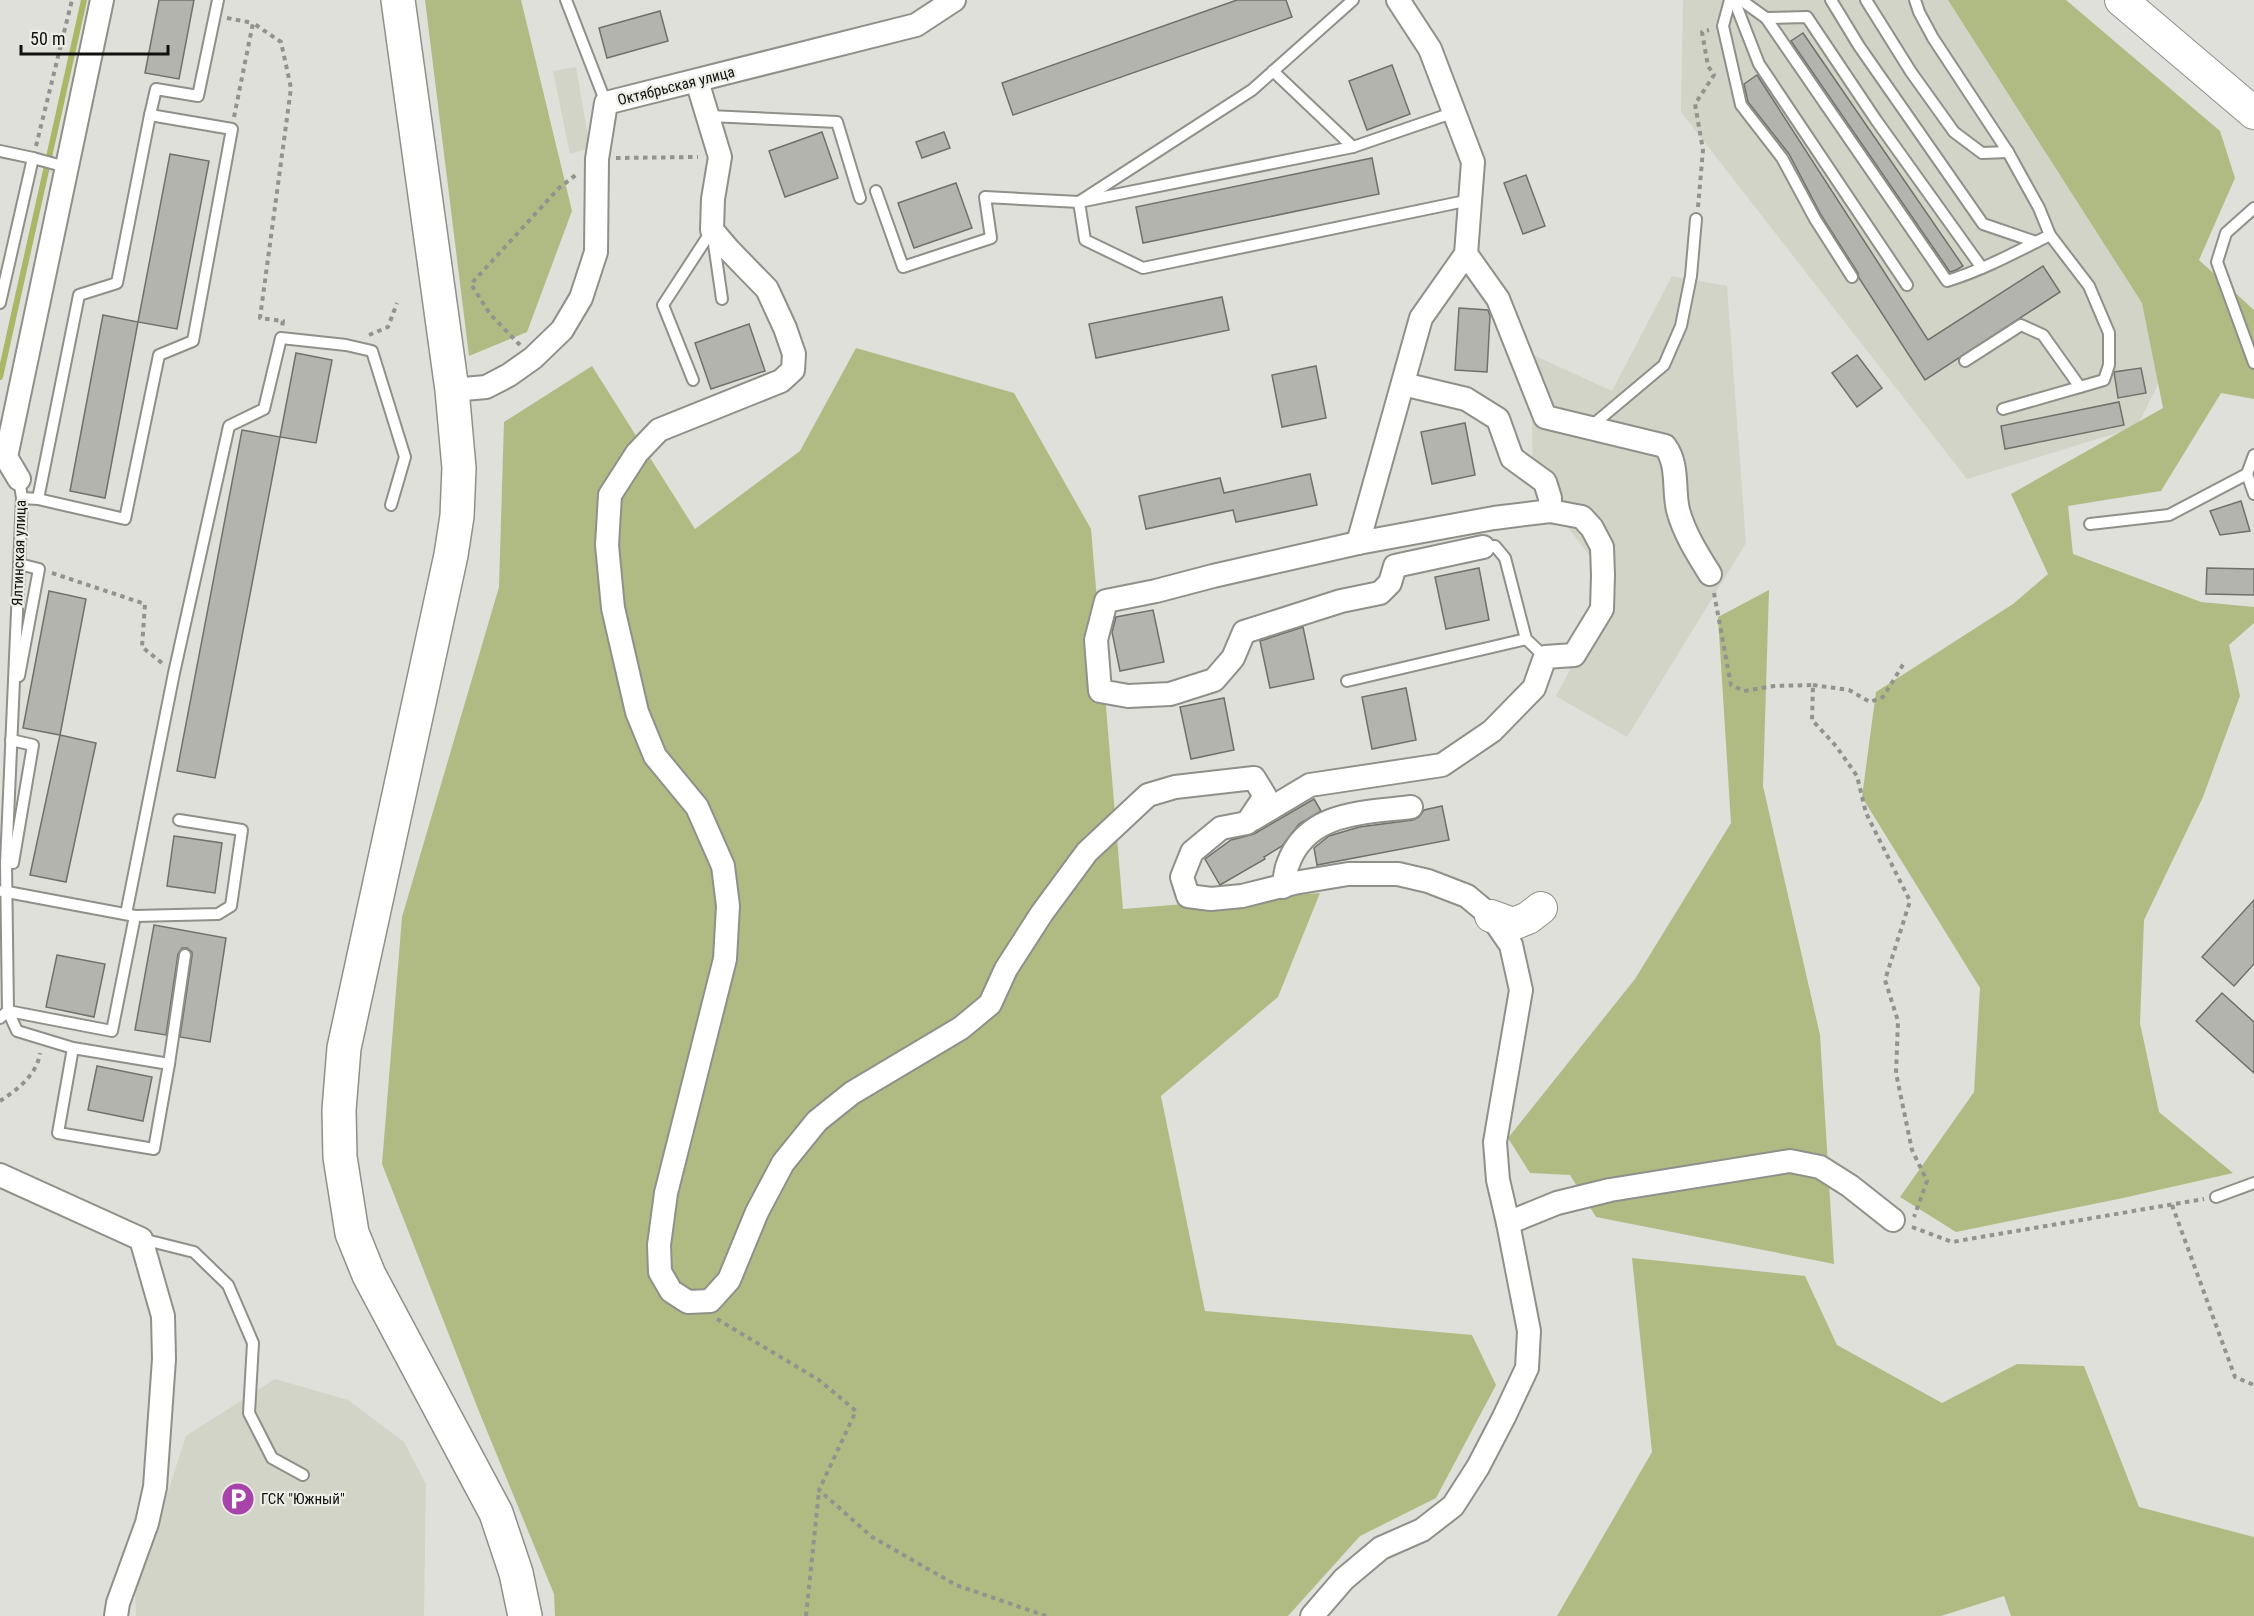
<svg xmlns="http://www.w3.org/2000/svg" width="2254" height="1616" font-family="'Roboto Condensed',sans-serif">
	<rect width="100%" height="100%" fill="#dee0d9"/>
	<!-- built -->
	<g fill="#d1d4c6">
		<polygon points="1683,0 1968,0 2181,337 2137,427 1967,479 1681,112"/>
		<polygon points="576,67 590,148 570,154 553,71"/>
		<polygon points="1672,276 1727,286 1746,543 1627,737 1556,696 1602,609 1616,590 1533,482 1531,354 1612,391"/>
		<polygon points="275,1379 348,1400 404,1442 426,1484 424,1616 136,1616 135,1593 186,1436"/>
	</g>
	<!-- green -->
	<g fill="#b0bb84">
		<polygon points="425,0 521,0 572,211 527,332 469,356"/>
		<polygon points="1948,0 2066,0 2220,131 2235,178 2199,260 2254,310 2254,399 2221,393 2161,491 2068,506 2073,554 2201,602 2254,607 2254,623 2229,645 2240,696 2203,797 2144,920 2140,1023 2159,1112 2233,1173 2123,1198 1956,1232 1900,1197 1974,1092 1980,988 1862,797 1876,692 2013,604 2048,574 2011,494 2163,408 2142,303"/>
		<polygon points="856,348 1014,393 1091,529 1123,909 1320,893 1278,997 1161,1096 1205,1311 1472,1335 1496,1385 1436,1498 1360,1536 1288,1616 555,1616 554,1594 480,1414 382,1164 402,917 499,587 504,422 592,366 695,529 800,451"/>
		<polygon points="1769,590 1763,786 1820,1035 1834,1264 1596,1217 1570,1175 1530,1173 1508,1138 1635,979 1731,823 1718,617"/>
		<polygon points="1632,1258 1805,1276 1837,1345 1942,1403 2017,1364 2084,1366 2139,1507 2254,1537 2254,1616 2011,1616 2004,1596 1941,1616 1557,1616 1652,1452"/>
	</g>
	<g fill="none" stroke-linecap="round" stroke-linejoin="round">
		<!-- stream -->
		<polyline stroke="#a9b767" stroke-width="6" points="0,377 84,0"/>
	</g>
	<!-- building -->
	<g fill="#b2b4ad" stroke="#70716b" stroke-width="1.5">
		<polygon points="159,0 194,0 179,79 145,73"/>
		<polygon points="1237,0 1286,0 1292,17 1013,115 1002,83"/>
		<polygon points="660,11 668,41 607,58 599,28"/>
		<polygon points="1803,33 1963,266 1956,270 1950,272 1791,41"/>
		<polygon points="1392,65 1410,114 1367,130 1349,81"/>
		<polygon points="1757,75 1928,340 2043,266 2060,292 1925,380 1859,278 1858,273 1821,215 1789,154 1748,102 1744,84"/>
		<polygon points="822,132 838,178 785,197 769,151"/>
		<polygon points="944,132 950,148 922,158 916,142"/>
		<polygon points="170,154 209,161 177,329 138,322"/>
		<polygon points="1372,158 1379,194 1143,243 1136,207"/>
		<polygon points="1526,175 1545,226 1523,234 1504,183"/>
		<polygon points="956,183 972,228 914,248 898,203"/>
		<polygon points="1222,297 1229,330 1096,358 1089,324"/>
		<polygon points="1459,308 1488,310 1490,316 1487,372 1455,370"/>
		<polygon points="103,315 138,322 105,498 70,491"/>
		<polygon points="749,324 765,371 711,389 695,343"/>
		<polygon points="296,353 332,360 316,443 280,437"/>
		<polygon points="1857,355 1882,388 1857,407 1832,373"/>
		<polygon points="1316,366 1326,418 1282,427 1272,375"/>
		<polygon points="2141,368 2146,393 2118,398 2114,372"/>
		<polygon points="2119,402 2124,425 2005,449 2001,426"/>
		<polygon points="1465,423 1475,475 1432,484 1421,432"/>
		<polygon points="242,430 280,437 215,778 177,771"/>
		<polygon points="1310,474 1317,505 1236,522 1233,510 1146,529 1139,496 1220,478 1224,493"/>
		<polygon points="2241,501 2250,531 2220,535 2210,511"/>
		<polygon points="1479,568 1489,620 1446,629 1435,577"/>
		<polygon points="2207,568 2254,569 2254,595 2206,594"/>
		<polygon points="49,591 86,599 60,735 23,728"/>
		<polygon points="1153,610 1164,662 1120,671 1112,632 1116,617"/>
		<polygon points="1303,627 1314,679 1270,688 1260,641"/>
		<polygon points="1406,688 1416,740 1372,749 1362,697"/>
		<polygon points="1224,698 1234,750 1191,759 1180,707"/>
		<polygon points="60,735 96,743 66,882 30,875"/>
		<polygon points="1314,799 1321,811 1299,824 1282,846 1264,857 1265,859 1220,885 1205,859 1231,840 1254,834"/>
		<polygon points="1442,806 1449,840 1317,865 1314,848 1329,836 1359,827 1413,820 1419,817 1424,810"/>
		<polygon points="174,836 222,843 215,893 167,886"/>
		<polygon points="2254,900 2254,964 2234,986 2202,957"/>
		<polygon points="154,925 226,938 210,1042 180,1037 192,956 192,952 187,948 182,948 178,954 166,1035 135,1030"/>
		<polygon points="57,955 105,964 94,1017 46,1007"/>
		<polygon points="2222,993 2254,1022 2254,1073 2196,1021"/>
		<polygon points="97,1066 152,1077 143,1121 88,1110"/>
	</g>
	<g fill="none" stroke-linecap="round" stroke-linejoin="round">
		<defs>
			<g id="service">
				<polyline points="566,0 606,103"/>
				<polyline points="1730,0 1723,26 1741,105 1782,158 1815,219 1852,277"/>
				<polyline points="1734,0 1759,64 1907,285"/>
				<polyline points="1741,0 1766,18 1807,17 1876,120 1982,268"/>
				<polyline points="1831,0 1859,46 1983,224 2036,242"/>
				<polyline points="1866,0 1911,72 1954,132 1982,153 2008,152"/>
				<polyline points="1915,0 1919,12 1933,38 2008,152 2039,208 2050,235 2089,286 2109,333 2109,365 2104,380 2080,387 2043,335 2021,325 1965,361"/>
				<path d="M 1766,18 L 1947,281 C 1983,270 2016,252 2050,235"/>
				<polyline points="1273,71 1353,147 1455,112"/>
				<polyline points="150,115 156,89 198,96 218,0"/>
				<polyline points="709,116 837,122 860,198"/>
				<polyline points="1353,147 1079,202 1085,240 1143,268 1470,200"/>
				<polyline points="0,151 33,158 0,303"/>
				<polyline points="33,158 66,167"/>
				<polyline points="876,191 903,267 991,238 985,197 1079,202 1252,90 1353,0"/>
				<polyline points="2254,208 2226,233 2217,262 2254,363"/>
				<polyline points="693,380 663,305 712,230 722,299"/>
				<polyline points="2003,409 2080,387"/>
				<polyline points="1589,428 1664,365 1681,326 1691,276 1696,219"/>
				<polyline points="2254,455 2247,474 2254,494"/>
				<polyline points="19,479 22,498 6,863 8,1011 17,1031 73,1048 169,1064 154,1149 58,1133 73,1048"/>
				<polyline points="22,498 38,499 125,519 159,355 193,341 232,129 150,115 117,283 79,295 38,499"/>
				<polyline points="2090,524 2169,515 2247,474"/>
				<polyline points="19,564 39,569 19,676"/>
				<polyline points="1526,639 1545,657"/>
				<polyline points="1347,681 1526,639 1505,558 1495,546 1483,547"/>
				<polyline points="6,863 13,863 33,745 11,740"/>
				<polyline points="126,914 174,673 229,426 264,409 281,338 346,345 372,351 405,457 391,505"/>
				<polyline points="135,916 218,914 231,906 242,830 179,820"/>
				<polyline points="0,1018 8,1011 112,1031 135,916 2,891"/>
				<polyline points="169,1064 185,955"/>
				<polyline points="2216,1197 2254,1183"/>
				<polyline points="142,1239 194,1252 228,1285 253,1343 249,1413 272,1458 303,1475"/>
			</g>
			<g id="minor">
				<polyline points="1398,0 1430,49 1473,162 1466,254 1421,318 1358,543 1213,576 1156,591 1106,601 1096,640 1100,691 1128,696 1170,694 1214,680 1233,658 1244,632 1341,601 1380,593 1390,583 1395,566 1483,547"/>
				<polyline points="697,81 720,157 713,199 712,230 729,250 767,289 785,328 794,354 793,370 781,381 659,430 637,453 610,495 607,545 613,608 637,712 655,756 697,807 723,866 728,906 725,959 666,1193 659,1245 660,1272 671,1291 688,1302 710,1301 729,1280 757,1212 783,1163 817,1121 852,1093 961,1028 990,1004 1006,969 1042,913 1087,852 1148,795 1175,787 1254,778 1265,796 1247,823 1221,828 1192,852 1182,877 1188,896 1211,899 1242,896 1294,883 1348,874 1398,874 1428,881 1467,896 1491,916 1511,945 1521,990 1495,1142 1498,1180 1508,1223"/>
				<path d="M 1466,254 L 1498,299 L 1545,417 L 1665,446 C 1679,465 1673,489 1678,510 C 1684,533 1698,555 1710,574"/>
				<polyline points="452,390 486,387 509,375 533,358 562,330 581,298 596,252 597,159 606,103 916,25 954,0"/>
				<polyline points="19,479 6,457 102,0"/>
				<polyline points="1358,543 1494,518 1550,511 1550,498 1545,482 1512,458 1498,419 1466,399 1403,384"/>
				<polyline points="1253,819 1310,785 1442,765 1492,731 1534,688 1545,657 1574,655 1602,609 1603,575 1602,547 1592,528 1582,517 1550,511"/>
				<path d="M 1283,887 C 1285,880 1285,871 1288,864 C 1307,811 1364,813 1411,807"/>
				<polyline points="0,1175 141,1239 163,1316 164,1359 155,1487 147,1523 118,1603 116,1616"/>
				<polyline points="1312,1616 1344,1579 1381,1548 1422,1530 1453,1506 1478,1467 1504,1417 1527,1368 1529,1331 1508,1223 1557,1203 1610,1190 1790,1161 1820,1167 1850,1186 1893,1220"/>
			</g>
			<g id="secondary">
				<polyline points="2121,0 2254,113"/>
				<polyline points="1491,916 1513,924 1528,918 1541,908"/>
			</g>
			<polyline id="trunk" points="398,0 452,390 459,468 457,516 451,555 344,1048 339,1110 340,1157 352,1233 369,1275 496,1513 516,1573 525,1616"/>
		</defs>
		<!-- service casing -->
		<use href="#service" stroke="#8e9089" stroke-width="14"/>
		<!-- minor casing -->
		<use href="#minor" stroke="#8e9089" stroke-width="26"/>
		<!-- secondary casing -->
		<use href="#secondary" stroke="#8e9089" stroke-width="34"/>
		<!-- trunk casing -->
		<use href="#trunk" stroke="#8e9089" stroke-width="36"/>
		<!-- path -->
		<g stroke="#91938d" stroke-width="4" stroke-dasharray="4.5 4.5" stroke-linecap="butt">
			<polyline points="227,18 253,23"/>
			<polyline points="234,117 253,23 281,42 291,88 260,318 283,321 282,326"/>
			<polyline points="36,146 72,0"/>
			<polyline points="616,158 698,157"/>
			<polyline points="1698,207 1703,150 1695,104 1714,75 1708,66 1702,32 1709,30"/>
			<polyline points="369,335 388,327 397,303"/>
			<polyline points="520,345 490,314 471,284 559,188 577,174"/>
			<polyline points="52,573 145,604 142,647 162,663"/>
			<polyline points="1714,593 1731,685 1744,691 1774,686 1813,685 1812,720 1836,746 1857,776 1866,813 1910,901 1885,980 1898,1021 1896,1073 1912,1150 1927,1181 1914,1217"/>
			<polyline points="1813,685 1849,690 1870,702 1883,697 1904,663"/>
			<path d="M 0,1101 C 17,1090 37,1075 40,1053"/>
			<polyline points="2172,1205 2235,1377 2254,1385"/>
			<polyline points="1912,1227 1952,1242 2204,1199"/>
			<polyline points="717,1319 819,1380 856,1411 819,1490 872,1537 956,1585 1046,1616"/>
			<polyline points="806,1616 819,1491"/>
		</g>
		<!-- service -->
		<use href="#service" stroke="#fff" stroke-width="10"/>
		<!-- minor -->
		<use href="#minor" stroke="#fff" stroke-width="22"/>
		<!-- secondary -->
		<use href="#secondary" stroke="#fff" stroke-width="32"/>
		<!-- trunk -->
		<use href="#trunk" stroke="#fff" stroke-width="33"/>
	</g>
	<!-- icons -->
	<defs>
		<symbol id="parking-disc" viewBox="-11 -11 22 22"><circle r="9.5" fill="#a743a9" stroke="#ecede6"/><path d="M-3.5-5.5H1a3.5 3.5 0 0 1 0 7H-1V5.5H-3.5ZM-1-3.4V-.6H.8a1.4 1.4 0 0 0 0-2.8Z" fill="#fff"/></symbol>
	</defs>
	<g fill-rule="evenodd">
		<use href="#parking-disc" x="219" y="1480" width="38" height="38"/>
	</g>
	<g text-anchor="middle" stroke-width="4.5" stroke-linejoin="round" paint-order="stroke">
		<!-- street labels -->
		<g font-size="15" fill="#10110e" stroke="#ecede6">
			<text transform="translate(676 86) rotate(-14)" y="5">Октябрьская улица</text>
			<text transform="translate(19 553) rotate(-88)" y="5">Ялтинская улица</text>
		</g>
		<!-- poi labels -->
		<g font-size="15" fill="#10110e" stroke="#ecede6" text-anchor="start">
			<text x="261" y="1504">ГСК "Южный"</text>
		</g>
	</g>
	<!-- scale -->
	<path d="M21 45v9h147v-9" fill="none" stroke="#10110e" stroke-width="3"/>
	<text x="30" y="45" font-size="18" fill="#10110e" stroke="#ecede6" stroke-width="4.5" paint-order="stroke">50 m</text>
</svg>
